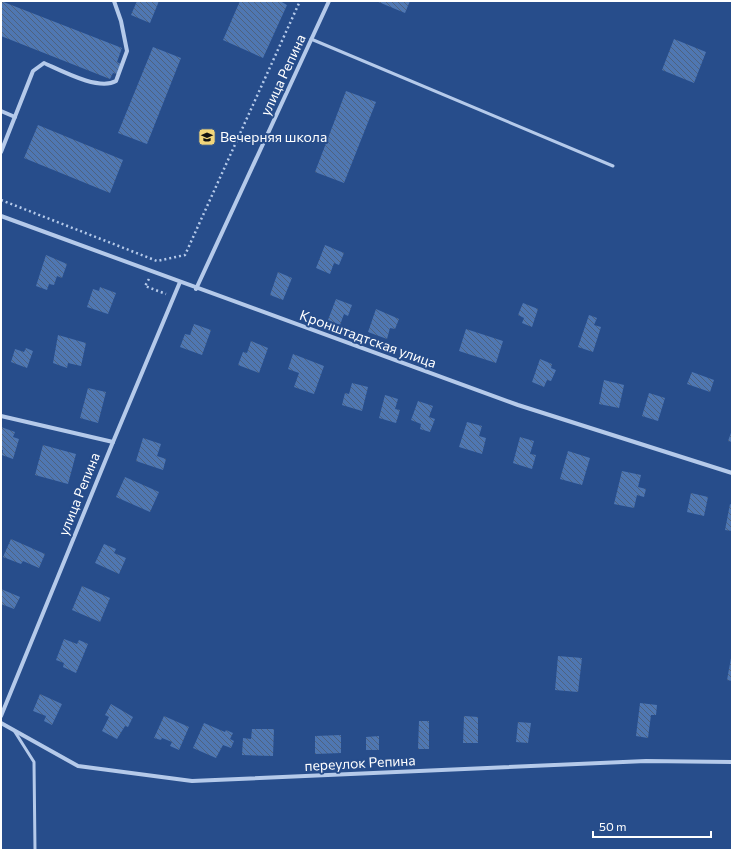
<svg xmlns="http://www.w3.org/2000/svg" width="733" height="851" font-family="Commissioner,sans-serif">
	<defs>
		<pattern id="building-back-hatch" width="6" height="6" patternUnits="userSpaceOnUse"><rect width="6" height="6" fill="#4f77b2"/><path d="M-1 5l2 2M0 0l6 6M5-1l2 2" fill="none" stroke="#4e627f"/></pattern>
	</defs>
	<rect width="100%" height="100%" fill="#274d8b"/>
	<!-- building -->
	<g fill="url(#building-back-hatch)">
		<polygon points="1,1 122,48 117,62 121,64 117,74 113,73 110,79 1,36"/>
		<polygon points="137,1 159,1 150,23 131,15"/>
		<polygon points="240,1 280,1 287,5 263,58 223,40"/>
		<polygon points="376,1 410,1 405,13"/>
		<polygon points="674,39 706,52 694,83 662,70"/>
		<polygon points="153,47 181,58 147,144 118,133"/>
		<polygon points="346,91 376,102 344,183 315,172"/>
		<polygon points="38,125 123,160 110,193 24,158"/>
		<polygon points="325,245 344,253 339,265 334,263 330,274 316,268"/>
		<polygon points="46,255 67,264 62,278 57,276 54,285 49,284 47,290 36,286"/>
		<polygon points="278,272 292,278 283,300 270,295"/>
		<polygon points="100,287 116,293 108,314 87,307 93,289 99,291"/>
		<polygon points="336,299 352,305 348,316 344,314 340,325 328,320"/>
		<polygon points="523,303 538,309 532,327 522,323 524,318 518,315"/>
		<polygon points="376,309 399,319 395,329 390,328 387,339 368,332"/>
		<polygon points="589,315 597,318 594,325 601,327 593,352 578,347"/>
		<polygon points="194,324 211,330 202,355 180,347 185,334 190,335"/>
		<polygon points="466,329 503,341 496,363 459,351"/>
		<polygon points="58,335 86,343 81,366 68,363 67,368 53,363"/>
		<polygon points="251,341 268,348 259,373 238,365 243,352 247,353"/>
		<polygon points="26,348 33,351 27,368 11,362 15,349 24,352"/>
		<polygon points="293,354 324,366 314,394 294,387 299,373 288,369"/>
		<polygon points="540,359 552,364 551,368 556,370 551,381 547,380 544,387 532,382"/>
		<polygon points="692,372 714,380 710,392 687,384"/>
		<polygon points="604,380 624,385 619,408 599,404"/>
		<polygon points="352,383 368,387 362,411 342,405 345,393 349,394"/>
		<polygon points="88,388 106,392 98,423 80,418"/>
		<polygon points="649,393 665,398 658,421 642,416"/>
		<polygon points="385,395 398,399 395,409 400,410 396,423 379,418"/>
		<polygon points="418,401 433,406 429,417 435,419 430,432 420,429 421,424 411,420"/>
		<polygon points="467,422 482,426 479,436 486,438 482,454 459,447"/>
		<polygon points="1,427 15,432 13,437 19,439 13,459 2,455 3,450 1,450"/>
		<polygon points="732,430 732,442 728,441"/>
		<polygon points="520,437 534,441 530,454 536,455 532,469 513,463"/>
		<polygon points="143,438 161,444 157,456 166,459 163,470 136,461"/>
		<polygon points="43,445 76,454 68,484 35,475"/>
		<polygon points="568,451 590,458 582,485 560,479"/>
		<polygon points="622,471 641,475 638,487 646,489 644,497 637,495 634,508 614,504"/>
		<polygon points="125,477 159,492 150,512 116,497"/>
		<polygon points="691,493 708,497 704,516 687,512"/>
		<polygon points="730,504 732,505 732,531 725,530"/>
		<polygon points="11,539 45,554 39,568 23,561 21,564 3,557"/>
		<polygon points="104,544 116,549 114,553 126,558 119,574 95,563"/>
		<polygon points="82,586 110,598 100,622 72,610"/>
		<polygon points="1,589 20,597 14,609 1,604"/>
		<polygon points="64,639 77,644 79,640 88,644 76,673 63,667 64,663 56,660"/>
		<polygon points="558,656 582,658 578,692 555,690"/>
		<polygon points="731,658 732,658 732,681 727,680"/>
		<polygon points="40,694 62,704 52,725 44,721 46,716 33,711"/>
		<polygon points="640,703 657,705 656,715 651,715 648,738 636,736"/>
		<polygon points="111,704 133,717 128,727 125,726 117,739 102,731 109,717 105,715"/>
		<polygon points="164,716 189,727 179,750 170,746 172,742 162,738 161,740 154,738"/>
		<polygon points="464,716 478,717 478,743 463,743"/>
		<polygon points="419,721 429,721 429,749 418,749"/>
		<polygon points="518,722 531,723 528,743 516,742"/>
		<polygon points="204,723 225,732 226,730 233,733 230,739 234,741 231,748 223,745 216,758 193,748"/>
		<polygon points="252,729 274,729 273,756 242,755 243,738 251,739"/>
		<polygon points="341,735 341,753 315,754 315,736"/>
		<polygon points="379,736 379,750 366,750 366,737"/>
	</g>
	<g fill="none" stroke-linecap="round" stroke-linejoin="round">
		<!-- path -->
		<g stroke="#b5caea" stroke-width="2.5" stroke-dasharray="2 3" stroke-linecap="butt">
			<polyline points="1,200 157,261 185,255 300,1"/>
			<polyline points="149,279 145,286 166,294"/>
		</g>
		<!-- lane -->
		<g stroke="#b5caea" stroke-width="3">
			<polyline points="311,39 613,166"/>
			<polyline points="15,732 34,762 35,850"/>
		</g>
		<!-- street -->
		<g stroke="#b5caea" stroke-width="4">
			<polyline points="1,111 15,117"/>
			<path d="M 1,152 L 33,71 L 44,63 C 62,71 99,91 116,81 L 127,51 L 121,21 L 114,1"/>
			<polyline points="1,216 518,405 732,473"/>
			<polyline points="196,289 329,1"/>
			<polyline points="1,416 113,442"/>
			<polyline points="1,716 113,442 180,282"/>
			<polyline points="1,723 78,766 192,781 646,761 732,762"/>
		</g>
	</g>
	<!-- icons -->
	<defs>
		<symbol id="school-square" viewBox="-11 -11 22 22"><rect x="-9" y="-9" width="18" height="18" rx="4" fill="#f2d67b" stroke="#274d8b"/><path d="M0-5L7-2L0 1L-7-2ZM-4 1L0 2.5L4 1V4Q0 6-4 4Z" fill="#111"/></symbol>
	</defs>
	<g fill-rule="evenodd">
		<use href="#school-square" x="197" y="127" width="20" height="20"/>
	</g>
	<g text-anchor="middle" stroke-width="4" stroke-linejoin="round" paint-order="stroke">
		<!-- street labels -->
		<g font-size="14" fill="#fff" stroke="#274d8b">
			<text transform="translate(283 75) rotate(-65)" y="5">улица Репина</text>
			<text transform="translate(368 339) rotate(20)" y="5">Кронштадтская улица</text>
			<text transform="translate(79 494) rotate(-68)" y="5">улица Репина</text>
			<text transform="translate(360 763) rotate(-3)" y="5">переулок Репина</text>
		</g>
		<!-- poi labels -->
		<g font-size="14" fill="#fff" stroke="#274d8b" text-anchor="start">
			<text x="220" y="142">Вечерняя школа</text>
		</g>
	</g>
	<!-- border -->
	<rect width="733" height="851" fill="none" stroke="#ffffff" stroke-width="4"/>
	<!-- scale -->
	<path d="M593 831v6h118v-6" fill="none" stroke="#ffffff" stroke-width="2"/>
	<text x="599" y="831" font-size="12" fill="#ffffff" stroke="#274d8b" stroke-width="3" paint-order="stroke">50 m</text>
</svg>
